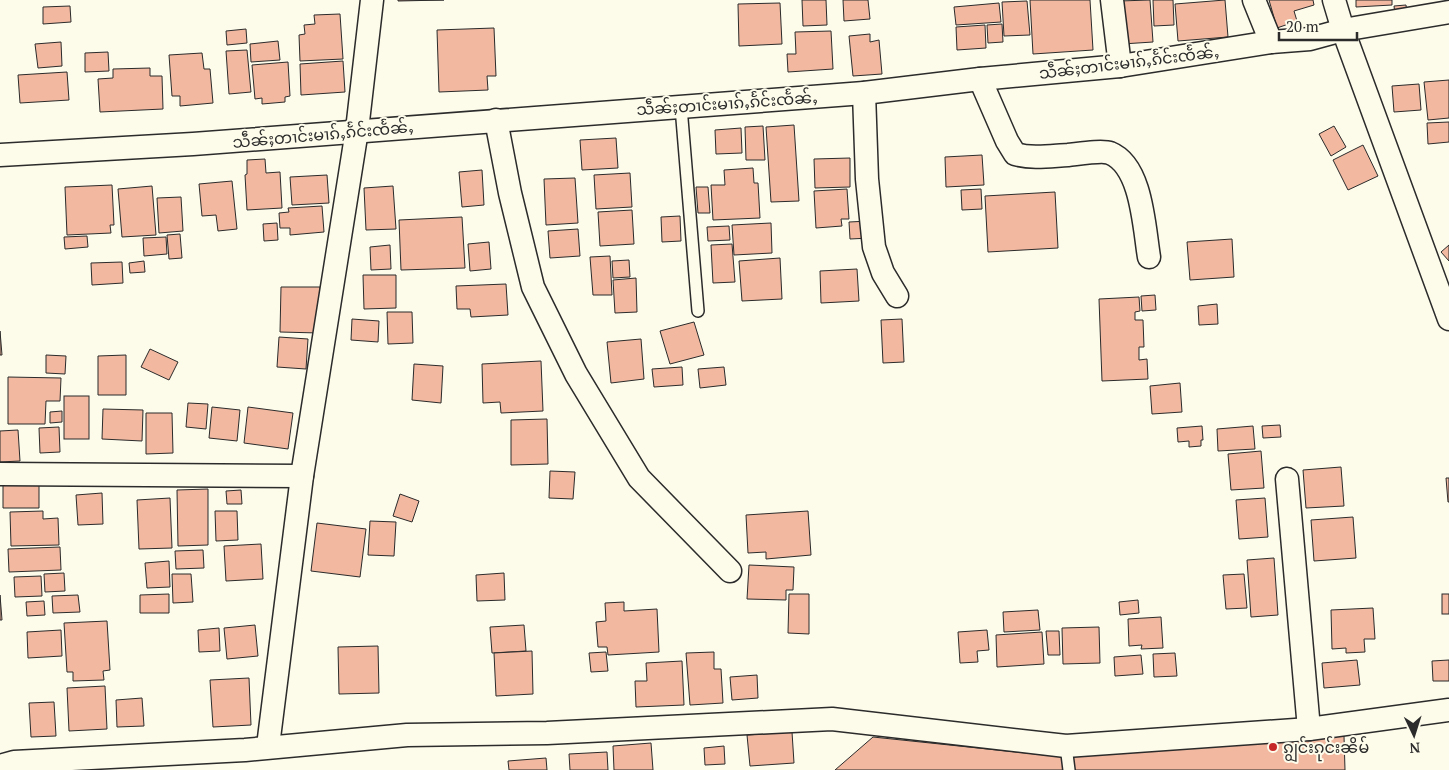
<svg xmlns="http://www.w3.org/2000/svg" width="1449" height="770" font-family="'PT Serif','Noto Sans Myanmar',serif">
	<rect width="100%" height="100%" fill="#fdfbea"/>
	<!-- building -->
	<g fill="#f2b8a0" stroke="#2b2b2b">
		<polygon points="398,0 444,0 398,1"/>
		<polygon points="802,0 826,0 827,25 803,26"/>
		<polygon points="843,0 868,0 870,19 844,21"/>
		<polygon points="1030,0 1090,0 1093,50 1033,54"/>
		<polygon points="1150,0 1153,42 1122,44 1119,1"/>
		<polygon points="1153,0 1173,0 1174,25 1154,26"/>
		<polygon points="1225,0 1228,37 1178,41 1175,4"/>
		<polygon points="1269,0 1313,0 1314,5 1294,11 1297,21 1277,28"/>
		<polygon points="1356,0 1392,0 1392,5 1356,7"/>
		<polygon points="1027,1 1030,35 1004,36 1002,2"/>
		<polygon points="780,3 782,44 739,46 738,4"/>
		<polygon points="999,3 1001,22 956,25 954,7"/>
		<polygon points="1406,5 1407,13 1395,14 1394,6"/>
		<polygon points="70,6 71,22 43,24 43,7"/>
		<polygon points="340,14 343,59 300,61 299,35 305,34 304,25 315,24 314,15"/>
		<polygon points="1002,24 1003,42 988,43 987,25"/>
		<polygon points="985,25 986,48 957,50 956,27"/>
		<polygon points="494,28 496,76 487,76 488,90 439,92 437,30"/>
		<polygon points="246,29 247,43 227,45 226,31"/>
		<polygon points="831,31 833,69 788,72 787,54 796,54 795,32"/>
		<polygon points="870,34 870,42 879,40 882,74 853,76 849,36"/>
		<polygon points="278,41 280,60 251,62 250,44"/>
		<polygon points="61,42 62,66 38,68 35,44"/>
		<polygon points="247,50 251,92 229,94 226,51"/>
		<polygon points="108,52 109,71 85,72 85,53"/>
		<polygon points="202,53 204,69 210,69 213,103 180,106 180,96 172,96 169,55"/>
		<polygon points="343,61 345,92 301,95 300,64"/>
		<polygon points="288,62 290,96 285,97 285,102 262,104 262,98 255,99 252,65"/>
		<polygon points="150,68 150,76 162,76 163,109 100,112 98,79 113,78 113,69"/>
		<polygon points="67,72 69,100 20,103 18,75"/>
		<polygon points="1449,80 1449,118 1428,120 1424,82"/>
		<polygon points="1419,84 1421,110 1394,112 1392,86"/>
		<polygon points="1449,122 1449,142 1428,144 1427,123"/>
		<polygon points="794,125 799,201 771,202 766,127"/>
		<polygon points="763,126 765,160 746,160 745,127"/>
		<polygon points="1334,126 1346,147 1331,156 1319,134"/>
		<polygon points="741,128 742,153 716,154 715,130"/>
		<polygon points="616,138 618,168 582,170 580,140"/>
		<polygon points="1363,145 1378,176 1348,190 1333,160"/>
		<polygon points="982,155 984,185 946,187 945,157"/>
		<polygon points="850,158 850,187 815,188 814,159"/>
		<polygon points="265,159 266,173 280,172 282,208 247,210 245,175 247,174 247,160"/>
		<polygon points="753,168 754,183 758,183 760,218 713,220 711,185 725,185 724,170"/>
		<polygon points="482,170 484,205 462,207 459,172"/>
		<polygon points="630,173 632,207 596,209 594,175"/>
		<polygon points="327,175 329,203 292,205 290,177"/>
		<polygon points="575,178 578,223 546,225 544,179"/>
		<polygon points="232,181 237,229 218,231 216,215 202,216 199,184"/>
		<polygon points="112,185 114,225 110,225 111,233 67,235 65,187"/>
		<polygon points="152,186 156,235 122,237 118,189"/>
		<polygon points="393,186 396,229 366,230 364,188"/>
		<polygon points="696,187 708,187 710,213 698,213"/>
		<polygon points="847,189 849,219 841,219 842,226 816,228 814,191"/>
		<polygon points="981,189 982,209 962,210 961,190"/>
		<polygon points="1055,192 1058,248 988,252 985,196"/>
		<polygon points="181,197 183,231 159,233 157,198"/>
		<polygon points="322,206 324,232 290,235 290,228 280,228 279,213 289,212 288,208"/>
		<polygon points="632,210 634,244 600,246 598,212"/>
		<polygon points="680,216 681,241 662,242 661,217"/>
		<polygon points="462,217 465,268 401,270 399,220"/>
		<polygon points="869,221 870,238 850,239 849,222"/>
		<polygon points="277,223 278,240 264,241 263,224"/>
		<polygon points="771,223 772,253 734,255 732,225"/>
		<polygon points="729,226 730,240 708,241 707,227"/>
		<polygon points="578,229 580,256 550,258 548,231"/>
		<polygon points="180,234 182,258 169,259 167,235"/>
		<polygon points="87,236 88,247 65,249 64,237"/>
		<polygon points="166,237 167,254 144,256 143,238"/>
		<polygon points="1232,239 1234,277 1190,280 1187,242"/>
		<polygon points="489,242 491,269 470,271 468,244"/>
		<polygon points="732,244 735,282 713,283 711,245"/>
		<polygon points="390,245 391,269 371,270 370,247"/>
		<polygon points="1449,245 1449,261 1441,252"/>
		<polygon points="610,256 612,295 593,295 590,257"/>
		<polygon points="780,258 782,299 742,301 739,261"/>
		<polygon points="629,260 630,277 613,278 612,261"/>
		<polygon points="144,261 145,272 130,273 129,263"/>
		<polygon points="122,262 123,283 92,285 91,263"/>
		<polygon points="857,269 859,301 821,303 820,271"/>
		<polygon points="363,275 396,275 396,308 364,309"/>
		<polygon points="636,278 637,312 615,313 613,280"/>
		<polygon points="506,284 508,315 471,317 470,309 457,309 456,286"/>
		<polygon points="281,287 320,287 319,333 280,332"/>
		<polygon points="1155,295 1156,310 1142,311 1141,296"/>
		<polygon points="1139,297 1140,311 1135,312 1135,320 1143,320 1144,347 1139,347 1139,360 1147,359 1148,379 1102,381 1099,299"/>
		<polygon points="1217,304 1218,324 1199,325 1198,306"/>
		<polygon points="387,312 412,312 413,343 388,344"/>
		<polygon points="352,319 379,321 378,342 351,340"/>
		<polygon points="902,319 904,362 883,363 881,320"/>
		<polygon points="694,322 704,355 670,364 660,331"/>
		<polygon points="0,331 2,355 0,355"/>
		<polygon points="279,337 308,339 306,369 277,367"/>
		<polygon points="641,339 644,379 611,383 607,342"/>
		<polygon points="150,349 178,362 169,380 141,367"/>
		<polygon points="46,355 66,356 65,374 46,373"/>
		<polygon points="126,355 126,395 98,395 98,356"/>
		<polygon points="541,361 543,411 501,413 500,402 483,403 482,364"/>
		<polygon points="414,364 443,366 441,403 412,400"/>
		<polygon points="682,367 683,385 654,387 652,369"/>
		<polygon points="724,367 726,385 700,388 698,369"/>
		<polygon points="8,377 61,378 60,401 46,401 45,424 8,424"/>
		<polygon points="1180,383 1182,412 1152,414 1150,386"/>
		<rect x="64" y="396" width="25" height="43"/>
		<polygon points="188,403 208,404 206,429 186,427"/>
		<polygon points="212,407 240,410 237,441 209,438"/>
		<polygon points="248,407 293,413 288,449 244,443"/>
		<polygon points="103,409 143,410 142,441 102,439"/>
		<polygon points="62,411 62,422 50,423 50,412"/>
		<polygon points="146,413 172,413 173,453 146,454"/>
		<polygon points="547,419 548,464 511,465 511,420"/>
		<polygon points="1280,425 1281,437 1263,438 1262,426"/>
		<polygon points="1202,426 1203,440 1201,440 1201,446 1189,447 1189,441 1178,442 1177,428"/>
		<polygon points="1253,426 1255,449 1218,451 1217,429"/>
		<polygon points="59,427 60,452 40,453 39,428"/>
		<polygon points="18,430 20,461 0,462 0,431"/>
		<polygon points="1261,451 1264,488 1231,490 1228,454"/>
		<polygon points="1341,467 1344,506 1306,508 1303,470"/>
		<polygon points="550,471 575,472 573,499 549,498"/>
		<polygon points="1446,478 1449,478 1449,502 1448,502"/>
		<polygon points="39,482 39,508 3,508 3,483"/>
		<polygon points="208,489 208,545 178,546 177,490"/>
		<polygon points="241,490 242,504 227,504 226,491"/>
		<polygon points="102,493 103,524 78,525 76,495"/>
		<polygon points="400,494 419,501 412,522 393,516"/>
		<polygon points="170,498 172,548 139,549 137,500"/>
		<polygon points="1265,498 1268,537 1239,539 1236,500"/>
		<polygon points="43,511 43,519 58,518 59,545 11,546 10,512"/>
		<polygon points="215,511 237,511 238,540 216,541"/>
		<polygon points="808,511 811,555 766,559 766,552 748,553 746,515"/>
		<polygon points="1353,517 1356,558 1314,561 1311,520"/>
		<polygon points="370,521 396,522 394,556 368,555"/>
		<polygon points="317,523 366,529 360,577 311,571"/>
		<polygon points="261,544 263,579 226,581 224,546"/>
		<polygon points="60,547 61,570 9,572 8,549"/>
		<polygon points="203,550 204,568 176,569 175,551"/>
		<polygon points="1274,558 1278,615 1251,617 1247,560"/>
		<polygon points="169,561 170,587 147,588 145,563"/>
		<polygon points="749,565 794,567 793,590 786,590 786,600 747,599"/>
		<polygon points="64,573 65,591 45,592 44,574"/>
		<polygon points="504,573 505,600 477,601 476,575"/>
		<polygon points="172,574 191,574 193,602 173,603"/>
		<polygon points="1244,574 1247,608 1226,609 1223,575"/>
		<polygon points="41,576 42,596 15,597 14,577"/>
		<polygon points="169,594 169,613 140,613 140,595"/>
		<polygon points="789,594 809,594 809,634 788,633"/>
		<rect x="1442" y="594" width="7" height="20"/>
		<polygon points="0,595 2,620 0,620"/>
		<polygon points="78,595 80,612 53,613 52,596"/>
		<polygon points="1138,600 1139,613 1120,615 1119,602"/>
		<polygon points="44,601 45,615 27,616 26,602"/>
		<polygon points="624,602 624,611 657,609 659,652 608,655 607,647 598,647 596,622 606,621 605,603"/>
		<polygon points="1373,608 1375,639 1364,639 1365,652 1346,653 1346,648 1332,649 1331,610"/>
		<polygon points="1038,610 1040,630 1004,632 1003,612"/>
		<polygon points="1161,617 1163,648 1141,649 1142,645 1129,646 1128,619"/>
		<polygon points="107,621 110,670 103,671 104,680 73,681 73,672 67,672 64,623"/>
		<polygon points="255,625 258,656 227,659 224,628"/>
		<polygon points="524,625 526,651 492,653 490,627"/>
		<polygon points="1099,627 1100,663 1063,664 1062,628"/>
		<polygon points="219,628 220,651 199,652 198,630"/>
		<polygon points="61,630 62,656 28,658 27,632"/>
		<polygon points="987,630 989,650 977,651 978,662 960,663 958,632"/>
		<polygon points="1046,631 1059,631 1060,655 1048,655"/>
		<polygon points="1042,632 1044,664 997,667 996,635"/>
		<polygon points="378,646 379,693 339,694 338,647"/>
		<polygon points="532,651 533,694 496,696 494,653"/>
		<polygon points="606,652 608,671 591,672 589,653"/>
		<polygon points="714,652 714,669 721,669 723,703 690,705 686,653"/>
		<polygon points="1175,653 1177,676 1154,677 1153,654"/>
		<polygon points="1141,655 1143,674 1115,676 1114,657"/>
		<polygon points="1357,660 1360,685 1324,688 1322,663"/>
		<polygon points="1449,660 1449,681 1433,681 1432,661"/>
		<polygon points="682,661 684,705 636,707 635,681 647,681 646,663"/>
		<polygon points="757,675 758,698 732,700 730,677"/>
		<polygon points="249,678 251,725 213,727 210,680"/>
		<polygon points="105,686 107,729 69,731 67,688"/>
		<polygon points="142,698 144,726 117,727 116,700"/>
		<polygon points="54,702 56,736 31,737 29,703"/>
		<polygon points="792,732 794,763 750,766 747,735"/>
		<polygon points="1344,736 1345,770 835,770 873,737 1064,757"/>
		<polygon points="651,743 653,770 614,770 613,746"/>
		<polygon points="724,746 725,764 705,765 704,748"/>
		<polygon points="607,752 608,770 570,770 569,754"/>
		<polygon points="546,758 547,770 509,770 508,761"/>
	</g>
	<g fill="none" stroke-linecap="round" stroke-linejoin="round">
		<defs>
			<g id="lane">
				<polyline points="681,107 698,311"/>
				<polyline points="1066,746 1069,770"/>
			</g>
			<g id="street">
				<polyline points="1112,0 1120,66"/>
				<polyline points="1254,0 1271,42"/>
				<polyline points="1334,0 1343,30 1449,319"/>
				<path d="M 980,79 L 1007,141 L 1015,154 C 1032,159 1050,156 1068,155 C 1078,154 1102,150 1110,153 C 1142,166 1144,227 1149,257"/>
				<polyline points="864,93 867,179 874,247 883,273 897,296"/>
				<polyline points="496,120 510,193 533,287 576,374 639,478 730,571"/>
				<polyline points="0,155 193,144 864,93 980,79 1120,66 1271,42 1310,39 1343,30 1449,12"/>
				<polyline points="0,474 302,476"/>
				<polyline points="1287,479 1309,729"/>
				<polyline points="268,746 302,476 357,130 372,0"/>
				<polyline points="0,766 14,762 245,750 407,735 547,733 832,719 1066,746 1309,729 1449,710"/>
			</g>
		</defs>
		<!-- lane casing -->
		<use href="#lane" stroke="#2b2b2b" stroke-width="14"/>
		<!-- street casing -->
		<use href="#street" stroke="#2b2b2b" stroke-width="25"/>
		<!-- lane -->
		<use href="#lane" stroke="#fdfbea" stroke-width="11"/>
		<!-- street -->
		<use href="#street" stroke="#fdfbea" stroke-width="22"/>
	</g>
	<!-- markers -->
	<circle fill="#c62828" stroke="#fdfbea" stroke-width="2" cx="1273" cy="747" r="5"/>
	<g text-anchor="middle" stroke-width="4" stroke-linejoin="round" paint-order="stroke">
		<!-- street labels -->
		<g font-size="16" fill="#2b2b2b" stroke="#fdfbea">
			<text transform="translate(1129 62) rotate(-7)" y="6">သဵၼ်ႈတၢင်းမၢၵ်ႇၵႅင်းၸႅၼ်ႇ</text>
			<text transform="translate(727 103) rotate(-4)" y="6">သဵၼ်ႈတၢင်းမၢၵ်ႇၵႅင်းၸႅၼ်ႇ</text>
			<text transform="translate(323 134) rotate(-5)" y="6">သဵၼ်ႈတၢင်းမၢၵ်ႇၵႅင်းၸႅၼ်ႇ</text>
		</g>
		<!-- poi labels -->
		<g font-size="16" fill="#2b2b2b" stroke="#fdfbea" text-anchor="start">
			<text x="1283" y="753">ၵျွင်းၵုင်းၼိမ်</text>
		</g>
	</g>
	<!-- north arrow -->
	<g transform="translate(1414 735) rotate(176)" stroke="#fdfbea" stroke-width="4" paint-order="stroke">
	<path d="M0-4L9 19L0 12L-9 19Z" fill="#2b2b2b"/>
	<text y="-8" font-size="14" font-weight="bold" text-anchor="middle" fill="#2b2b2b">N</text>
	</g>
	<!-- scale -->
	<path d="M1279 32v8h78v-8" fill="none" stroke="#2b2b2b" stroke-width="2.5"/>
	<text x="1286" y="32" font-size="15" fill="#2b2b2b" stroke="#fdfbea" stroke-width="4" paint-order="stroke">20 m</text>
</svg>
